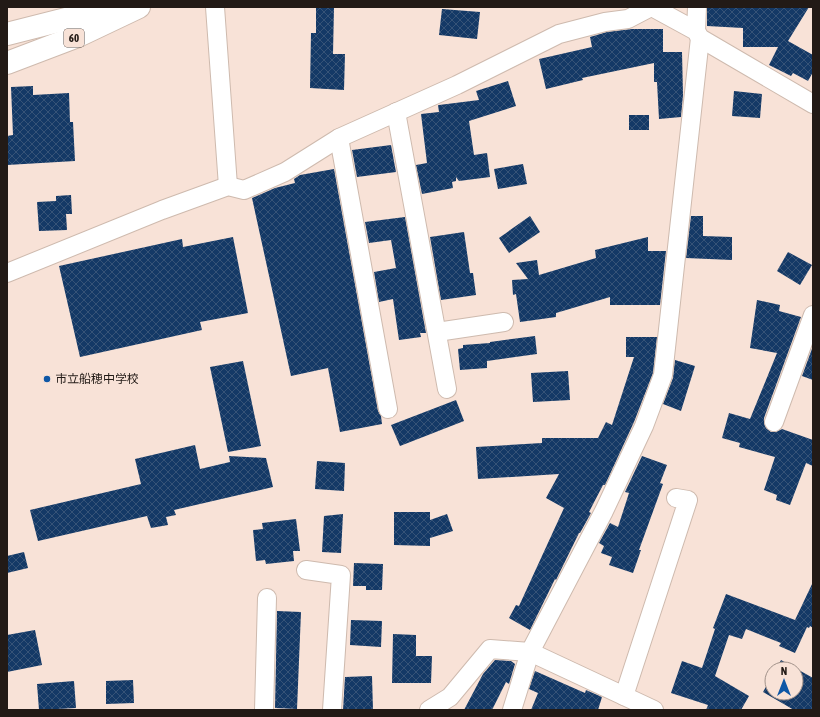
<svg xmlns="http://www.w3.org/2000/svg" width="820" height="717" font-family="'Asap Condensed','Noto Sans JP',sans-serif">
	<defs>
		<pattern id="building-cross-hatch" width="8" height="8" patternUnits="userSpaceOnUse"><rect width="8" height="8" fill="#143966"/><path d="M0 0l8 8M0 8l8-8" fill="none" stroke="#365377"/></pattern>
	</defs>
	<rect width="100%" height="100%" fill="#f8e2d7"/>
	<!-- building -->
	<g fill="url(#building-cross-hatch)">
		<polygon points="316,7 334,7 333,54 345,54 344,90 310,88 311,33 316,33"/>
		<polygon points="707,7 809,7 788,41 813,55 813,72 808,81 793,73 791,76 769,65 778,47 743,47 743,28 707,26"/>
		<polygon points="442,9 480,12 477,39 439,35"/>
		<polygon points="632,29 663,29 663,52 682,52 683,95 681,117 659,119 657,82 654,82 654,63 582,78 583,80 546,89 539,59 592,47 590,37 607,32"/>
		<polygon points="508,81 516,106 469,121 474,155 487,153 490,177 459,181 456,177 456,181 452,182 453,188 422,194 416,165 427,163 421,114 439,112 438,105 439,105 479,100 476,91"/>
		<polygon points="33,86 33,95 69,93 70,122 73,122 75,161 7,165 7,136 13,135 11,87"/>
		<polygon points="734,91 762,94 760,118 732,116"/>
		<rect x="629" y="115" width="20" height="15"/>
		<polygon points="391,145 396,172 357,177 352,150"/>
		<polygon points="523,164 527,184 498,189 494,169"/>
		<polygon points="334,169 378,411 381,416 382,424 340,432 328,368 291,376 252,198 275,188 295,183 294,179 300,175"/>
		<polygon points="71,195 72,214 66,214 67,230 39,231 37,202 56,201 56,196"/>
		<polygon points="530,216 540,232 509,253 499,238"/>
		<polygon points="691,216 703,216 703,236 732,237 732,260 686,258"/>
		<polygon points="405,217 426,333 420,333 421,337 399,340 393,299 379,302 374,272 396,268 391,240 369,243 365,222"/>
		<polygon points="464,232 470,273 473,273 476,295 441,300 430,237"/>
		<polygon points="233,237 248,313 200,322 202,330 80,357 59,266 182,239 183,247"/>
		<polygon points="648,237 648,251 666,251 660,305 610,305 610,297 556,313 556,317 520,322 516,294 513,295 512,280 528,279 516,263 537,260 539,275 596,258 595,250"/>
		<polygon points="788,252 812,265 800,285 777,271"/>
		<polygon points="757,300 780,305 779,311 801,317 764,418 764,423 766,428 771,432 776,432 782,429 813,440 813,466 806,463 790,505 776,500 777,495 764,490 775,457 739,447 740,443 722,438 729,413 750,419 777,353 750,348"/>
		<polygon points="535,336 537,354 487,361 487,368 460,370 458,349 463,348 463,345 490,343 490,342"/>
		<polygon points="626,337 657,337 653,373 634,422 605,485 603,485 589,512 591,513 580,533 579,533 556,580 555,579 530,630 509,618 516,605 519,606 564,508 546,498 559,474 478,479 476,447 542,443 542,438 598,438 606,422 612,425 634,357 626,357"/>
		<polygon points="813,346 813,380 802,376"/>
		<polygon points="675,360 695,366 681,411 663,404 673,378"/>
		<polygon points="243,361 261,446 228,452 210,367"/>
		<polygon points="568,371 570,400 533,402 531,373"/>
		<polygon points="456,400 464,421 400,446 391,425"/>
		<polygon points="195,445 200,469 230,462 229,456 266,458 273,487 174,510 176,515 166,517 168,525 151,528 147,516 38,541 30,510 141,484 135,459"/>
		<polygon points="642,456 667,465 660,483 663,484 639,550 641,550 633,573 609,565 612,557 601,553 604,546 599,543 610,523 618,527 629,493 625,492"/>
		<polygon points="317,461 345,463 344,491 315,489"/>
		<polygon points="394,512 430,512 430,520 447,514 453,531 430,538 430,546 394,545"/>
		<polygon points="343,514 341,553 322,552 324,516"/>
		<polygon points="296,519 300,551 293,551 294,561 266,564 265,560 256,561 253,530 263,529 262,523"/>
		<polygon points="24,552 28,568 7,573 7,556"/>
		<polygon points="354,563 383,564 382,590 366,590 366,586 353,586"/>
		<polygon points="813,582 813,628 810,626 809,628 807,627 795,653 779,646 781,643 746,629 742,639 729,635 715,676 749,696 741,710 706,710 708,705 671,693 682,661 702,668 715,629 713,628 726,594 795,620"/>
		<polygon points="277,611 301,612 297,709 275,708"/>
		<polygon points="351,620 382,621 381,647 350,645"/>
		<polygon points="35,630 42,665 7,672 7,635"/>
		<polygon points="393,634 416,635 416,656 432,656 431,683 392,683"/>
		<polygon points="495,660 511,661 515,664 509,684 506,682 492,710 464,710 483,674"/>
		<polygon points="781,660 813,678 813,710 794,710 763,692 772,676 772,693 796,693 796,669 776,669"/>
		<polygon points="535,671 585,693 586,690 602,697 598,710 531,710 538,693 529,689"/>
		<polygon points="372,676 373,710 343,710 345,677"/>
		<polygon points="133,680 134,703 106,704 106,681"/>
		<polygon points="74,681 76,708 39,710 37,684"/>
	</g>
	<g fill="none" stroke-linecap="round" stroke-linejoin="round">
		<defs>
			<g id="street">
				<polyline points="215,7 228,186"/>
				<polyline points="652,7 696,31 700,38 813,104"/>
				<polyline points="696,31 697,7"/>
				<polyline points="396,112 447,389"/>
				<polyline points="339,138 388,409"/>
				<polyline points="7,273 162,210 228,186 244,190 285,172 339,138 457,85 559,34 605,22 628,19 651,7"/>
				<polyline points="437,332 504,322"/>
				<polyline points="774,422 813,315"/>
				<polyline points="306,570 341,575 332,710"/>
				<polyline points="624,696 688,500 676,498"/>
				<polyline points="264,710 267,598"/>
				<polyline points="429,710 450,697 490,649 530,652 654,710"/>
				<polyline points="512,710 530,652 604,511 644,426 663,375 700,38"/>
			</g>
			<g id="primary">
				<polyline points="7,34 113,7"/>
				<polyline points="7,63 78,36 139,7"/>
			</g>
		</defs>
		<!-- street casing -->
		<use href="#street" stroke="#cebaae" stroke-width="20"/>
		<!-- primary casing -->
		<use href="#primary" stroke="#cebaae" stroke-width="24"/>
		<!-- street -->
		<use href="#street" stroke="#fff" stroke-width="18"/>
		<!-- primary -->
		<use href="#primary" stroke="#fff" stroke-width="22"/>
	</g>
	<!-- markers -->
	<circle fill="#0e57a6" stroke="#f8e2d7" stroke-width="1.5" cx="47" cy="379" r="4"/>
	<g text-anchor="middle" stroke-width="4" stroke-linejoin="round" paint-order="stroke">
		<!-- shield labels -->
		<rect fill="#f8e2d7" stroke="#625650" stroke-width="1" x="64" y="29" width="20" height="18" rx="3"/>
		<g font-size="11" font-weight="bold" fill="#221a16">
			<text x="74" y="42">60</text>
		</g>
		<!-- poi labels -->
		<g font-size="12" fill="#221a16" stroke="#f8e2d7" text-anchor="start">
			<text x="55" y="383">市立船穂中学校</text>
		</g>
	</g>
	<!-- border -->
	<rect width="820" height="717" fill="none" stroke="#221a16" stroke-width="16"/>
	<!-- north arrow -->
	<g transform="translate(784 681)"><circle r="19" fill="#f8e2d7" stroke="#a2928a"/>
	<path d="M0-3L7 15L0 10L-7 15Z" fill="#0e57a6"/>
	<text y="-6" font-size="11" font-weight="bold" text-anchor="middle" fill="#221a16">N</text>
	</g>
</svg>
